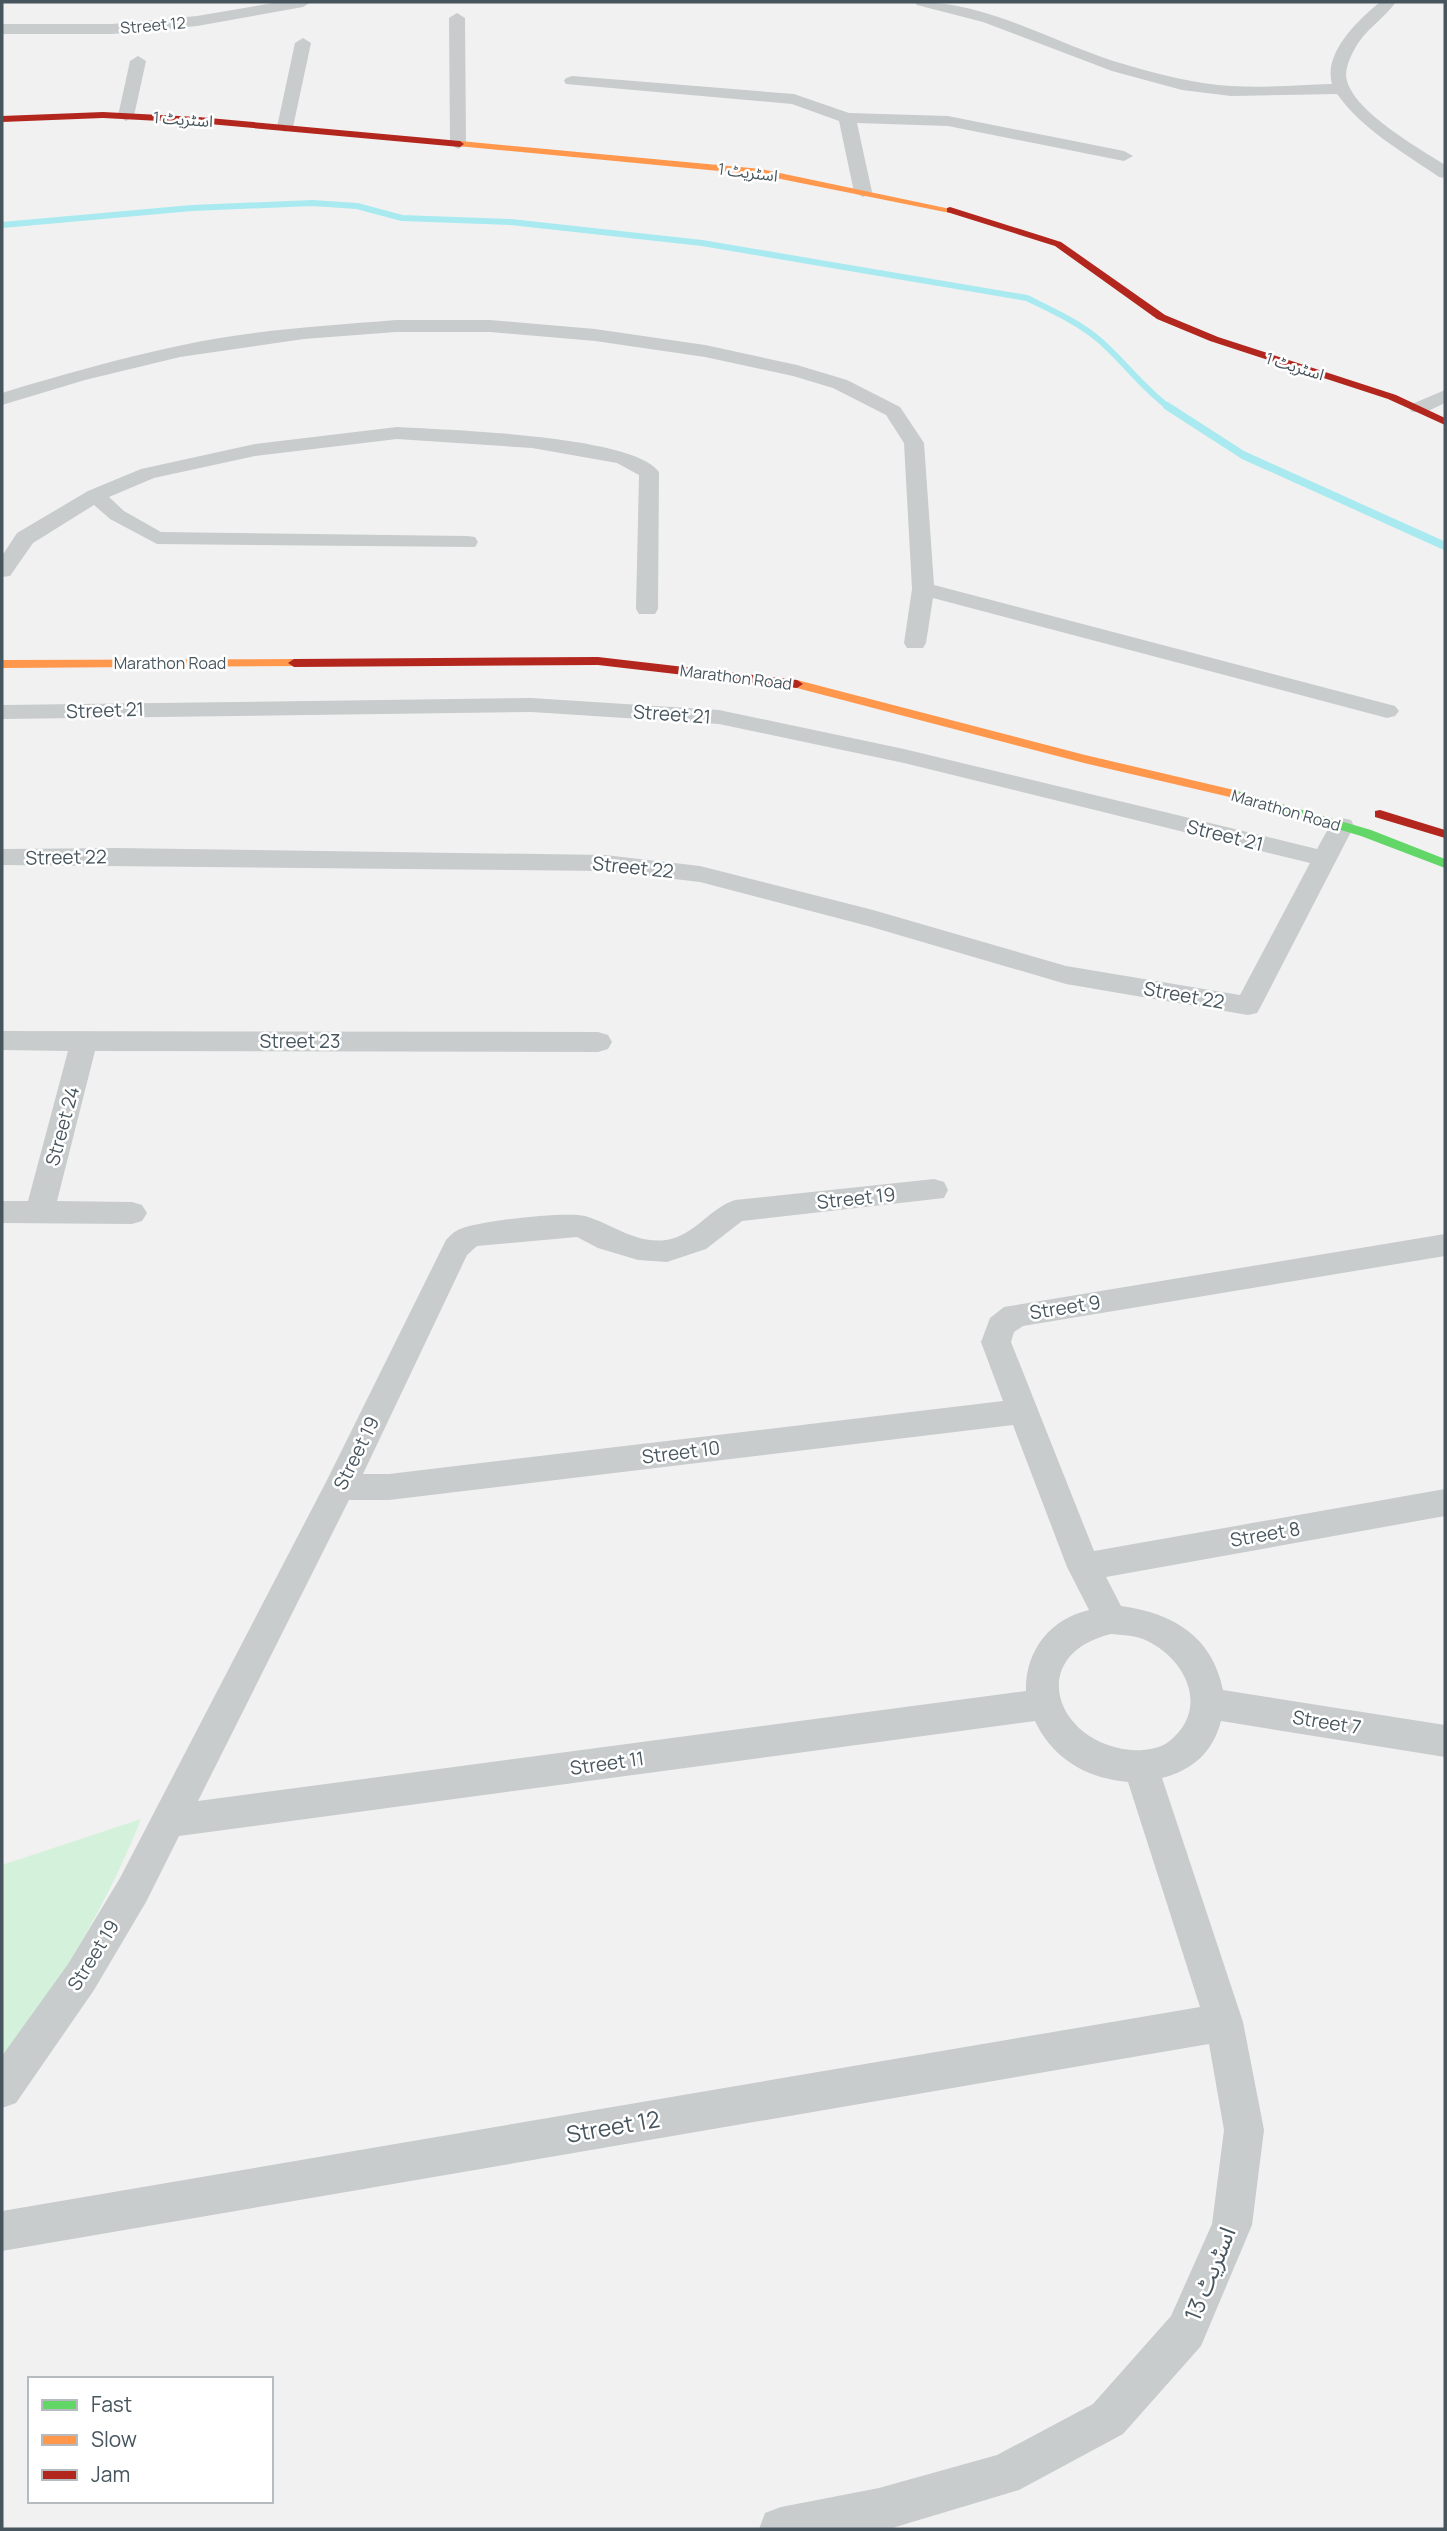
<svg xmlns="http://www.w3.org/2000/svg" width="1447" height="2531" font-family="Manrope,'Noto Sans Arabic',sans-serif">
	<rect width="100%" height="100%" fill="#f1f1f1"/>
	<!-- green -->
	<path fill="#d4f1dc" d="M 141,1819 C 106,1907 58,1986 2,2062 L 2,1865 Z"/>
	<g fill="none" stroke-linecap="round" stroke-linejoin="round">
		<!-- stream-far1 -->
		<path stroke="#a8eaf0" stroke-width="6" d="M 2,225 L 192,208 L 312,203 L 357,206 L 402,218 L 511,222 L 702,243 L 1027,298 C 1051,310 1078,322 1098,339 C 1124,361 1143,389 1170,408"/>
		<!-- stream -->
		<polyline stroke="#a8eaf0" stroke-width="8" points="1167,406 1243,455 1445,546"/>
		<!-- street -->
		<g fill="#c8cccd" fill-rule="evenodd">
			<polygon points="279,2 311,2 303,7 197,26 112,34 2,34 2,24 112,24 197,16"/>
			<path d="M 914,2 C 988,0 1058,46 1127,65 C 1161,75 1196,84 1231,86 C 1265,88 1299,85 1332,84 C 1323,53 1358,20 1380,2 L 1396,2 C 1384,19 1364,30 1354,50 C 1349,60 1344,71 1347,81 C 1356,113 1419,148 1445,165 L 1445,178 L 1439,177 C 1403,152 1363,130 1337,94 L 1231,96 L 1182,90 L 1112,71 L 983,22 L 917,5 Z"/>
			<polygon points="457,13 465,18 466,144 458,149 450,144 449,18"/>
			<polygon points="303,38 311,43 293,127 285,132 277,127 295,43"/>
			<polygon points="138,56 146,61 134,116 126,121 118,116 130,61"/>
			<polygon points="572,76 794,94 849,113 948,116 1124,151 1133,156 1124,161 948,126 857,123 872,192 863,197 854,192 839,121 792,104 566,84 564,81 566,78"/>
			<path d="M 396,320 L 490,320 L 595,329 L 705,345 L 797,365 L 847,380 L 900,407 L 924,443 L 934,585 L 1395,706 L 1399,711 L 1395,716 L 1387,718 L 933,598 L 926,643 L 923,648 L 907,648 L 904,643 L 912,589 L 904,443 L 886,415 L 833,388 L 793,376 L 705,357 L 595,341 L 490,332 L 396,332 L 304,339 L 180,357 L 85,380 L 2,405 L 2,393 C 60,375 118,359 178,346 C 249,330 323,326 396,320 Z"/>
			<polygon points="1445,390 1445,403 1426,412 1412,412 1409,408 1412,404"/>
			<path d="M 397,427 C 445,430 634,435 659,472 L 658,609 L 655,614 L 639,614 L 636,609 L 639,475 L 617,463 L 532,448 L 397,439 L 255,456 L 154,478 L 109,497 L 124,511 L 161,532 L 467,536 L 475,537 L 478,542 L 475,547 L 157,544 L 110,519 L 94,505 L 33,543 L 10,576 L 2,577 L 2,556 L 17,533 L 88,491 L 141,469 L 255,444 Z"/>
			<polygon points="531,698 719,710 904,749 1317,849 1333,820 1342,818 1351,820 1354,826 1261,1006 1257,1013 1248,1015 1066,984 868,926 700,882 605,871 2,865 2,849 116,848 605,855 700,866 873,910 1066,966 1240,995 1310,863 904,763 719,724 531,712 2,719 2,705"/>
			<polygon points="2,1031 598,1032 608,1035 612,1042 608,1049 598,1052 95,1051 57,1201 132,1202 142,1205 147,1213 142,1221 132,1224 2,1223 2,1201 28,1201 68,1051 2,1050"/>
			<path d="M 934,1179 L 944,1182 L 948,1190 L 944,1198 L 742,1221 L 706,1249 L 667,1262 L 638,1260 L 598,1248 L 577,1237 L 477,1246 L 467,1255 L 363,1474 L 389,1474 L 1003,1401 L 981,1342 L 990,1318 L 1004,1307 L 1445,1234 L 1445,1256 L 1023,1326 L 1014,1332 L 1011,1342 L 1094,1551 L 1445,1489 L 1445,1516 L 1106,1577 L 1121,1606 C 1173,1613 1212,1636 1223,1690 L 1445,1725 L 1445,1757 L 1221,1721 C 1213,1752 1193,1770 1162,1778 L 1243,2022 L 1264,2130 L 1252,2225 L 1201,2346 L 1123,2434 L 1019,2490 L 889,2529 L 759,2529 L 765,2513 L 781,2507 L 879,2488 L 997,2455 L 1093,2404 L 1171,2316 L 1212,2224 L 1224,2130 L 1209,2044 L 2,2251 L 2,2211 L 1200,2007 L 1128,1782 C 1086,1778 1053,1759 1035,1721 L 179,1836 L 146,1902 L 94,1990 L 16,2103 L 2,2108 L 2,2056 L 68,1964 L 120,1878 L 327,1480 L 446,1240 C 449,1237 453,1232 458,1230 C 475,1221 566,1211 585,1216 C 613,1224 635,1244 666,1240 C 694,1236 710,1208 735,1200 ZM 1013,1425 L 1067,1567 L 1089,1610 C 1050,1619 1025,1651 1026,1691 L 198,1801 L 349,1500 L 389,1500 ZM 1111,1634 C 1121,1635 1133,1635 1143,1639 C 1186,1657 1212,1710 1167,1743 C 1158,1749 1142,1751 1131,1750 C 1055,1743 1025,1655 1111,1634 Z"/>
		</g>
		<!-- fast -->
		<polygon fill="#63d668" fill-rule="evenodd" points="1234,790 1371,830 1445,859 1445,868 1361,836 1229,797 1229,791"/>
		<!-- slow -->
		<g fill="#ff974d" fill-rule="evenodd">
			<polygon points="460,141 761,169 955,210 950,213 761,175 457,146 457,142"/>
			<polygon points="294,659 298,660 298,666 2,668 2,660"/>
			<polygon points="797,680 1085,755 1234,790 1240,794 1234,798 1084,763 793,687 791,684"/>
		</g>
		<!-- jam -->
		<g fill="#b3261e" fill-rule="evenodd">
			<polygon points="103,112 198,117 460,141 464,144 460,147 198,123 103,118 2,122 2,116"/>
			<polygon points="950,207 1061,242 1165,315 1218,337 1396,395 1445,418 1445,425 1388,399 1210,341 1157,319 1055,246 947,212 947,208"/>
			<polygon points="598,657 797,680 803,684 797,688 598,665 294,667 288,663 294,659"/>
			<polygon points="1380,810 1445,830 1445,838 1375,817 1375,811"/>
		</g>
	</g>
	<g text-anchor="middle" stroke-width="5" stroke-linejoin="round" paint-order="stroke">
		<!-- far-street labels -->
		<g font-size="16" fill="#47565e" stroke="#fff">
			<text transform="translate(153 25) rotate(-5)" y="6">Street 12</text>
			<text transform="translate(183 119) rotate(4)" y="6">اسٹریٹ 1</text>
			<text transform="translate(748 172) rotate(7)" y="6">اسٹریٹ 1</text>
			<text transform="translate(1295 366) rotate(17)" y="6">اسٹریٹ 1</text>
			<text x="170" y="669">Marathon Road</text>
			<text transform="translate(736 677) rotate(7)" y="6">Marathon Road</text>
			<text transform="translate(1286 810) rotate(16)" y="6">Marathon Road</text>
		</g>
		<!-- street labels -->
		<g font-size="19" fill="#47565e" stroke="#fff">
			<text transform="translate(105 710) rotate(-2)" y="7">Street 21</text>
			<text transform="translate(672 714) rotate(4)" y="7">Street 21</text>
			<text transform="translate(1225 835) rotate(14)" y="7">Street 21</text>
			<text transform="translate(66 857) rotate(-1)" y="7">Street 22</text>
			<text transform="translate(633 867) rotate(6)" y="7">Street 22</text>
			<text transform="translate(1184 995) rotate(10)" y="7">Street 22</text>
			<text x="300" y="1048">Street 23</text>
			<text transform="translate(62 1126) rotate(-75)" y="7">Street 24</text>
			<text transform="translate(856 1198) rotate(-6)" y="7">Street 19</text>
			<text transform="translate(1065 1307) rotate(-9)" y="7">Street 9</text>
			<text transform="translate(681 1452) rotate(-7)" y="7">Street 10</text>
			<text transform="translate(356 1453) rotate(-64)" y="7">Street 19</text>
			<text transform="translate(1265 1534) rotate(-10)" y="7">Street 8</text>
			<text transform="translate(1327 1722) rotate(9)" y="7">Street 7</text>
			<text transform="translate(607 1763) rotate(-8)" y="7">Street 11</text>
			<text transform="translate(93 1955) rotate(-58)" y="7">Street 19</text>
		</g>
		<!-- near-street labels -->
		<g font-size="23" fill="#47565e" stroke="#fff">
			<text transform="translate(613 2127) rotate(-10)" y="8">Street 12</text>
			<text transform="translate(1210 2274) rotate(-68)" y="8">اسٹریٹ 13</text>
		</g>
	</g>
	<!-- border -->
	<rect width="1447" height="2531" fill="none" stroke="#47565e" stroke-width="7"/>
	<!-- legend -->
	<rect x="28" y="2377" width="245" height="126" fill="#ffffff" stroke="#b5bbbf" stroke-width="2"/>
	<rect x="42" y="2400" width="35" height="10" fill="#63d668" stroke="#b5bbbf" stroke-width="2"/>
	<text x="91" y="2412" font-size="21" fill="#47565e">Fast</text>
	<rect x="42" y="2435" width="35" height="10" fill="#ff974d" stroke="#b5bbbf" stroke-width="2"/>
	<text x="91" y="2447" font-size="21" fill="#47565e">Slow</text>
	<rect x="42" y="2470" width="35" height="10" fill="#b3261e" stroke="#b5bbbf" stroke-width="2"/>
	<text x="91" y="2482" font-size="21" fill="#47565e">Jam</text>
</svg>
